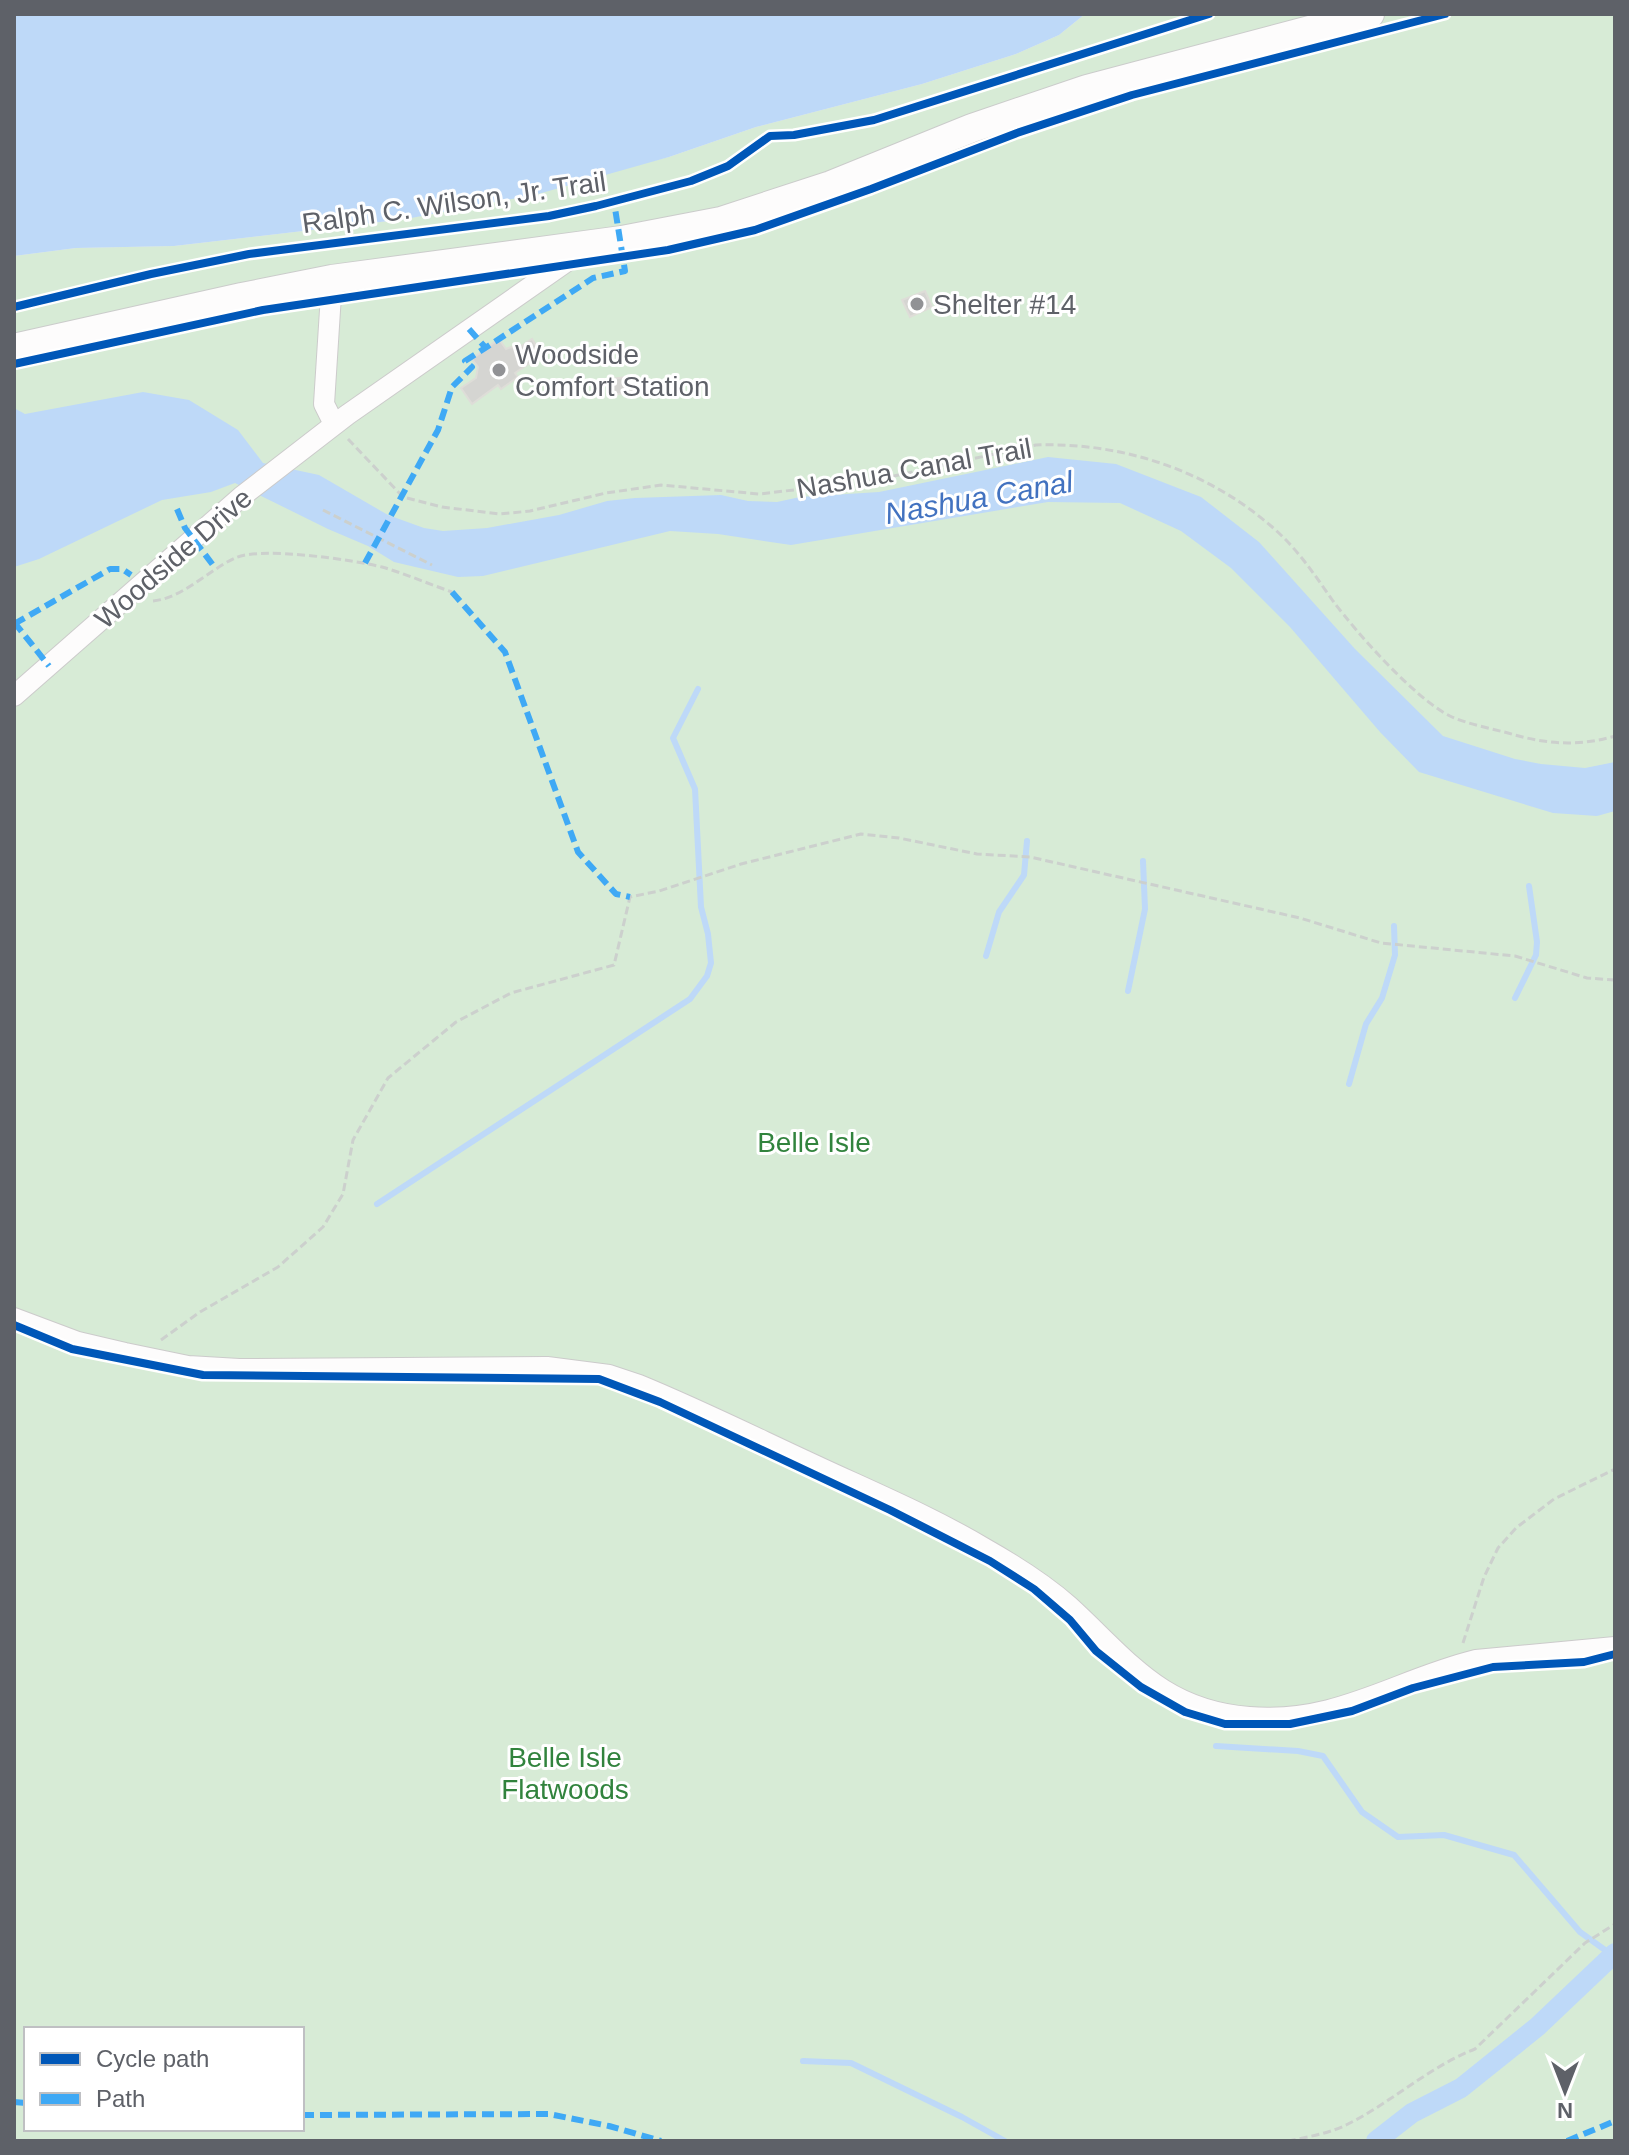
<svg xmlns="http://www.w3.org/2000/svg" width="1629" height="2155" font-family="Helvetica,sans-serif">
	<rect width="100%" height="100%" fill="#efeee9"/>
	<!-- green -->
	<path fill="#d7ebd6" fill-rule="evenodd" d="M 1085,14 L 1615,14 L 1615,2141 L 14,2141 L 14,256 L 76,248 L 174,246 L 406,219 L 669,157 L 756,127 L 922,84 L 1016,54 L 1059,35 ZM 26,2029 L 302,2029 L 302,2129 L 26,2129 Z"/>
	<!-- water -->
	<g fill="#bed9f8">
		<polygon points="14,14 1085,14 1059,35 1016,54 922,84 756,127 669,157 538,194 406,219 174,246 76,248 14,256"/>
		<polygon points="143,392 189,400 238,430 263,463 319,475 388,515 424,528 443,531 487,528 559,515 607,501 635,498 721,495 748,501 777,502 800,497 879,492 1048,457 1116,464 1201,497 1259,542 1355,649 1443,736 1515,759 1541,764 1585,768 1615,762 1615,811 1597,816 1553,813 1419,772 1380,732 1290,627 1231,568 1181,531 1120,503 1048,502 791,545 718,534 670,531 483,576 458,577 394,562 368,546 328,529 235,483 211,492 162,500 39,559 14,567 14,408 25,414"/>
	</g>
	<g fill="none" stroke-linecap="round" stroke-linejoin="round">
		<!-- stream -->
		<g stroke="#bed9f8" stroke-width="6">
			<polyline points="986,956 999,912 1024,875 1027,841"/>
			<polyline points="1128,991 1145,909 1143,861"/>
			<polyline points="1515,998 1536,955 1537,942 1529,886"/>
			<polyline points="1349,1084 1366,1024 1382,998 1395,955 1394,926"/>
			<polyline points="377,1204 690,999 707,976 711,963 708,934 701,907 695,789 673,738 698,689"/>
			<polyline points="1216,1746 1298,1751 1323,1756 1362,1812 1398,1837 1444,1835 1514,1855 1580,1932 1612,1955"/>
			<polyline points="803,2061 851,2063 962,2117 1005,2141"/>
		</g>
		<!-- canal -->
		<polyline stroke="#bed9f8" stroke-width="20" points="1376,2141 1412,2113 1461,2088 1537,2027 1615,1953"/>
	</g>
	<!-- building -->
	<g fill="#d5d5d2" stroke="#deddd8" stroke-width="2">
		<polygon points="925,291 932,307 910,317 902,300"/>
		<polygon points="499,339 506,349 511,347 517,349 532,339 542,355 515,373 518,377 501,389 498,385 472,404 461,388 476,378 478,367 472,359"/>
		<polygon points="635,376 637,392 612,395 611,379"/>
	</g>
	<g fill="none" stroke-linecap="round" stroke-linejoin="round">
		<defs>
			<g id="street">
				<polyline points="332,279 324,404 334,424"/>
				<polyline points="14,696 241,497 347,415 586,248"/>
				<path d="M 14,1318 L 78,1342 L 125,1353 L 188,1366 L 239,1369 L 547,1367 L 609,1375 L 639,1385 C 700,1410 760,1440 821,1468 C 875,1493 932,1517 984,1548 C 1014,1565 1043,1583 1069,1606 C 1128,1660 1161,1710 1249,1717 C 1338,1724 1395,1680 1476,1660 L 1615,1647"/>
			</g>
			<polyline id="secondary" points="14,348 242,297 332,279 622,240 721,221 831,185 972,128 1087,89 1370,14"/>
		</defs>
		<!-- street casing -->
		<use href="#street" stroke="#cccbcb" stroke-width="22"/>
		<!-- secondary casing -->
		<use href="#secondary" stroke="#cbcccb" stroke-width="30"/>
		<!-- path -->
		<g stroke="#ccd0cd" stroke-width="3" stroke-dasharray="8 4" stroke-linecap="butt">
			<path d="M 348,439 L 403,497 L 442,507 L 500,514 L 530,511 L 606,493 L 661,485 L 759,494 L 871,481 L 1036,445 C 1122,442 1206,470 1271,526 C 1297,548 1314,574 1333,601 C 1357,633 1414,698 1450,716 C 1467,724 1489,728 1508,733 C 1544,744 1578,747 1615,736"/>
			<polyline points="323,510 432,565"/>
			<path d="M 153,601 C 183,598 209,570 235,558 C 260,546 354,560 382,567 C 406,574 429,584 452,592"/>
			<polyline points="161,1340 200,1312 278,1267 323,1227 343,1194 353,1140 388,1078 456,1022 511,993 614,965 630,897 659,891 741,864 861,834 899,838 977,854 1030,857 1300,918 1381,943 1515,956 1587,978 1615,980"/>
			<polyline points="1463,1643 1484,1577 1498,1548 1516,1528 1554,1499 1615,1469"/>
			<path d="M 1288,2141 C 1307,2137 1331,2133 1348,2124 C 1392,2102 1429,2067 1475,2049 L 1585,1943 L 1615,1924"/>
		</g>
		<!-- street -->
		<use href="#street" stroke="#fdfcfc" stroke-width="20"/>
		<!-- secondary -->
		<use href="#secondary" stroke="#fdfcfc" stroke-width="28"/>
		<!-- quiet -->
		<g stroke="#3fa9f5" stroke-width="6" stroke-dasharray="12 6" stroke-linecap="butt">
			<polyline points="469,329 485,347"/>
			<polyline points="177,509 185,528 216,569"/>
			<polyline points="365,563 438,430 452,387 472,367 465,361 593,278 625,271 614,202"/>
			<polyline points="452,592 505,652 578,852 616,894 630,897"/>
			<polyline points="14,622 49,666"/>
			<polyline points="14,624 110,569 122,569 131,575"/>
			<polyline points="14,2102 26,2103"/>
			<polyline points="302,2115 549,2114 609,2126 661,2141"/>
			<polyline points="1567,2141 1615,2121"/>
		</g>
		<defs>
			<g id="cycleway">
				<polyline points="14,307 151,274 249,254 549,216 596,206 691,181 728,166 770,136 794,135 874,120 1209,14"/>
				<polyline points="14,364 263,310 668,250 755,230 871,189 1017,133 1132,95 1445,14"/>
				<polyline points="14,1325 72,1349 203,1375 599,1379 660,1402 890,1510 990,1561 1034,1589 1070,1620 1096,1651 1141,1687 1185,1712 1225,1724 1290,1724 1352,1711 1413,1688 1493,1667 1584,1662 1615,1654"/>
			</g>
		</defs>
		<!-- cycleway casing -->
		<use href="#cycleway" stroke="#fff" stroke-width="13"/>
		<!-- cycleway -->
		<use href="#cycleway" stroke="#0057b8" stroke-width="8"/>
	</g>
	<!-- markers -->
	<g fill="#919295" stroke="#fff" stroke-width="3">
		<circle cx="917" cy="304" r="8"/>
		<circle cx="499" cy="370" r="8"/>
	</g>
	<g text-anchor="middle" stroke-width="6" stroke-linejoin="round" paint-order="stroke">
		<!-- street labels -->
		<g font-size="28" fill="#5e6168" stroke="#fff">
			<text transform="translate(454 202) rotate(-8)" y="10">Ralph C. Wilson, Jr. Trail</text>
			<text transform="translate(914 468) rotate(-10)" y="10">Nashua Canal Trail</text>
			<text transform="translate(173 558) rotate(-41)" y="10">Woodside Drive</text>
		</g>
		<!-- poi labels -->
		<g font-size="28" fill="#5e6168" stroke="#fff" text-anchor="start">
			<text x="933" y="314">Shelter #14</text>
			<text x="515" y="364">Woodside<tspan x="515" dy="32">Comfort Station</tspan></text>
		</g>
		<!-- park labels -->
		<g font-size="28" fill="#31833d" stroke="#fff">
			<text x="814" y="1152">Belle Isle</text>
			<text x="565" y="1767">Belle Isle<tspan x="565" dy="32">Flatwoods</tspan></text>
		</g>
		<!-- water labels -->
		<g font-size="30" font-style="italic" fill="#4272c0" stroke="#fff">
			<text transform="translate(979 498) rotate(-10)" y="10">Nashua Canal</text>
		</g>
	</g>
	<!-- border -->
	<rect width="1629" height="2155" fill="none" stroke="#5e6168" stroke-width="32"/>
	<!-- legend -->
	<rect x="24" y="2027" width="280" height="104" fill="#ffffff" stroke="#bfc0c3" stroke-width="2"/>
	<rect x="40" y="2053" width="40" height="12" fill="#0057b8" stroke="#bfc0c3" stroke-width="2"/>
	<text x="96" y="2067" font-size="24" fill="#5e6168">Cycle path</text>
	<rect x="40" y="2093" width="40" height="12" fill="#3fa9f5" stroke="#bfc0c3" stroke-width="2"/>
	<text x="96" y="2107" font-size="24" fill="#5e6168">Path</text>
	<!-- north arrow -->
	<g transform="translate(1565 2091) rotate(180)" stroke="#ffffff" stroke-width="6" paint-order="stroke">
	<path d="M0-6L14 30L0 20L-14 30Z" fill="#5e6168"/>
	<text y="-12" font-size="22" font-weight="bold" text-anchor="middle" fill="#5e6168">N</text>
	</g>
</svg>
